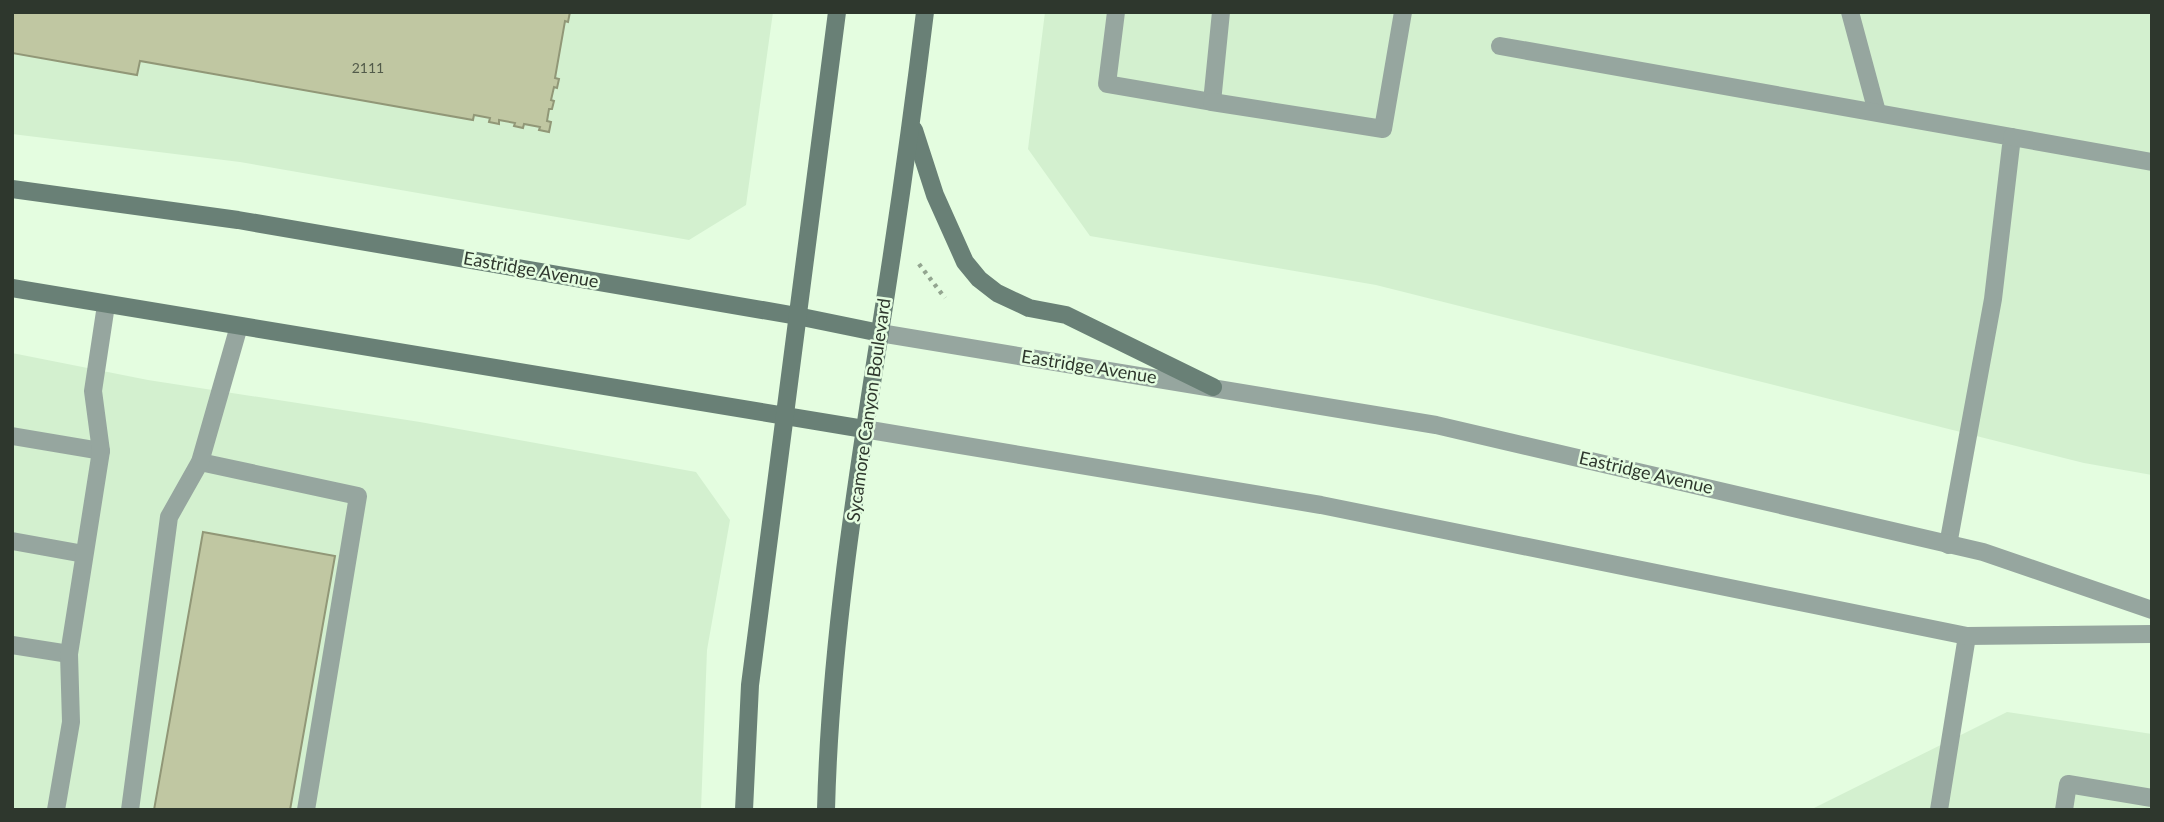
<svg xmlns="http://www.w3.org/2000/svg" width="2164" height="822" font-family="Lato,sans-serif">
	<rect width="100%" height="100%" fill="#e4fde0"/>
	<!-- built -->
	<g fill="#d3f0cf">
		<polygon points="12,12 773,12 746,205 689,240 240,162 12,134"/>
		<polygon points="1045,12 2152,12 2152,475 2084,463 1376,285 1090,236 1028,149"/>
		<polygon points="12,353 148,380 420,422 696,472 730,520 707,650 701,810 12,810"/>
		<polygon points="2007,712 2152,734 2152,810 1810,810"/>
	</g>
	<!-- building -->
	<g fill="#c0c7a2" stroke="#919777" stroke-width="2">
		<polygon points="12,12 570,12 568,22 565,21 555,78 559,79 557,88 554,87 551,100 554,101 552,109 549,109 547,121 551,122 549,132 539,130 540,127 524,124 523,128 514,126 515,123 499,120 499,124 489,122 490,118 474,115 473,120 140,61 137,75 12,53"/>
		<polygon points="203,532 335,556 290,810 154,810"/>
	</g>
	<g fill="none" stroke-linecap="round" stroke-linejoin="round">
		<!-- path -->
		<polyline stroke="#93a590" stroke-width="4.5" stroke-dasharray="3.5 5" stroke-linecap="butt" points="919,264 945,298"/>
		<!-- lane -->
		<g stroke="#96a69f" stroke-width="18">
			<polyline points="1116,12 1107,84 1212,102 1221,12"/>
			<polyline points="1850,12 1877,112"/>
			<polyline points="1500,46 2012,137 1993,299 1948,545"/>
			<polyline points="1212,102 1383,129 1403,12"/>
			<polyline points="2012,137 2152,162"/>
			<polyline points="12,436 101,451"/>
			<polyline points="200,462 358,496 306,810"/>
			<polyline points="12,541 84,554"/>
			<polyline points="12,645 69,654"/>
			<polyline points="56,810 71,722 69,654 101,451 93,391 106,305"/>
			<polyline points="130,810 169,517 200,462 239,326"/>
			<polyline points="1939,810 1967,636"/>
			<polyline points="2064,810 2068,784 2152,798"/>
		</g>
		<!-- street -->
		<g stroke="#96a69f" stroke-width="18">
			<polyline points="880,333 1436,425 1983,552 2152,610"/>
			<polyline points="864,429 1321,505 1967,636 2152,634"/>
		</g>
		<!-- secondary -->
		<g stroke="#698076" stroke-width="18">
			<polyline points="914,130 935,195 965,262 979,279 997,293 1029,308 1066,315 1213,387"/>
			<polyline points="12,189 238,220 797,316 880,333"/>
			<polyline points="12,288 864,429"/>
			<polyline points="744,810 750,685 837,12"/>
			<path d="M 826,810 C 830,649 855,490 880,332 C 897,225 912,119 925,12"/>
		</g>
	</g>
	<g text-anchor="middle" stroke-width="5" stroke-linejoin="round" paint-order="stroke">
		<!-- number labels -->
		<g font-size="14" fill="#525b4a">
			<text x="368" y="73">2111</text>
		</g>
		<!-- street labels -->
		<g font-size="18" fill="#2e372d" stroke="#e4fde0">
			<text transform="translate(531 270) rotate(10)" y="6">Eastridge Avenue</text>
			<text transform="translate(1089 367) rotate(9)" y="6">Eastridge Avenue</text>
			<text transform="translate(869 410) rotate(-82)" y="6">Sycamore Canyon Boulevard</text>
			<text transform="translate(1646 473) rotate(13)" y="6">Eastridge Avenue</text>
		</g>
	</g>
	<!-- border -->
	<rect width="2164" height="822" fill="none" stroke="#2e372d" stroke-width="28"/>
</svg>
